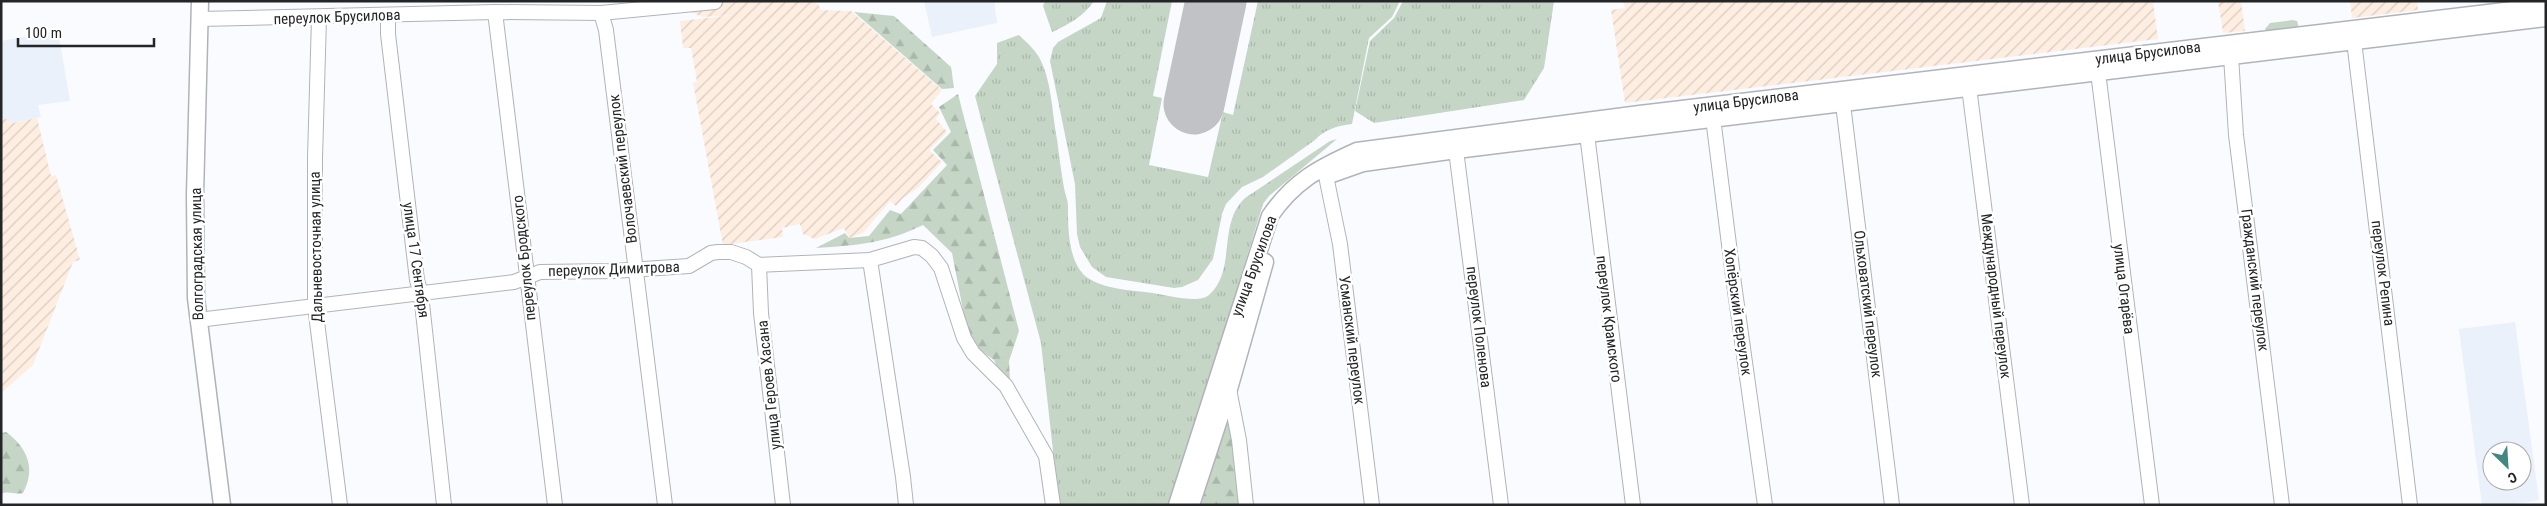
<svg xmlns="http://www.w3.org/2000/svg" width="2547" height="506" font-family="'Roboto Condensed',sans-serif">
	<defs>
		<pattern id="industrial-furrows" width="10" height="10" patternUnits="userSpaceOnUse" patternTransform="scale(1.25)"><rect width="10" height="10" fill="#feeee2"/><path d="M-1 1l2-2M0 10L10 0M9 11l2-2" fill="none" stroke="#daccc2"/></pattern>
		<pattern id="grass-tufts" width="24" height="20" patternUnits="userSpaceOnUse" patternTransform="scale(1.25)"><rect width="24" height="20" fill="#c5d6c6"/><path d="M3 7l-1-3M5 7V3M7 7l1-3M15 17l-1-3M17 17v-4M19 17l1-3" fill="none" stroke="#a9b8aa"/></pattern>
		<pattern id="forest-firs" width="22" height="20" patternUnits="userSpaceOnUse" patternTransform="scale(1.25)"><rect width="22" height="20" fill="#c5d6c6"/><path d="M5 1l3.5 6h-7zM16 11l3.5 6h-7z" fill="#a9b8aa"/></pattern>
	</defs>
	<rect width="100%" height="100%" fill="#f9fbff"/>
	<!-- built -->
	<g fill="#eaf1fb" fill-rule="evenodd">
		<polygon points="924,1 994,1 997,23 932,37"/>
		<polygon points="58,31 70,101 38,105 41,117 13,123 1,119 1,41"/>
		<path d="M 2515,322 L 2539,500 L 2507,505 L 2482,505 L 2459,329 ZM 2492,451 L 2522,451 L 2522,481 L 2492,481 Z"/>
	</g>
	<!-- industrial -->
	<g fill="url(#industrial-furrows)">
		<polygon points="570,1 810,1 818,4 821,10 851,11 942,90 931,104 940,113 936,119 947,132 929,150 942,162 918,188 903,198 896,206 890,201 863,233 849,238 844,228 815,239 803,234 800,224 782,228 783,237 723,245 693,83 697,82 691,48 683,48 680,21 733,15 703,17 664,2"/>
		<polygon points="1623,1 2153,1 2158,39 1625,103 1611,10 1625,8"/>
		<polygon points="2218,1 2241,1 2245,31 2223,33"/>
		<polygon points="2350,1 2417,1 2418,10 2352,18"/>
		<polygon points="4,118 13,123 37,118 51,176 56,175 80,260 73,262 33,365 1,393 1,119"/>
	</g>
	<!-- grass -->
	<g fill="url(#grass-tufts)">
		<path d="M 1045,1 L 1094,1 C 1084,16 1068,25 1052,32 L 1043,6 Z"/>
		<path d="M 1107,1 L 1172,1 L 1153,96 L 1162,98 L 1149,165 L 1208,177 L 1223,112 L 1233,115 L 1258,1 L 1400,1 L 1392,17 L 1369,38 L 1352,124 C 1337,126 1325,129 1315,140 L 1263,177 L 1242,187 L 1226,204 L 1222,214 L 1213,259 L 1198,280 L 1182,287 L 1174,288 L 1106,277 L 1092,267 L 1080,247 L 1077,234 L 1075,184 L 1050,61 L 1053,48 L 1058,42 L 1101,18 Z"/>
		<polygon points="1403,1 1554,1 1544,68 1524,100 1374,123 1355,111 1370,41 1394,18"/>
		<polygon points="2293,20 2297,21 2299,28 2267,32 2265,29 2270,23"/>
		<path d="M 1019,35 C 1027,43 1036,50 1041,61 C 1052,84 1052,114 1057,139 C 1059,155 1061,171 1064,188 C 1065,194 1068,200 1068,206 C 1068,227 1068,259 1084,275 C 1102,290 1132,290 1153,293 C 1166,295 1199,304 1209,295 C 1237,270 1217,224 1245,198 L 1330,141 L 1337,139 L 1269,196 L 1263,204 L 1171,505 L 1059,505 L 1041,343 L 975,96 L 997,64 L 997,43 Z"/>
	</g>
	<!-- forest -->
	<g fill="url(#forest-firs)">
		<polygon points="854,12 894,16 951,67 954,88 942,89"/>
		<path d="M 958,94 L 1019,331 L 1009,361 L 1010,381 L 1001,377 L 994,360 L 977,348 L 968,336 L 952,253 L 923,225 C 884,244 857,245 816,248 L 845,233 L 849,238 L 869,236 L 890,210 L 901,214 L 947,165 L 933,150 L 951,132 L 939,107 Z"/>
		<polygon points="1229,409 1241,505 1201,505"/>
		<path d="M 6,432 C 28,448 36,469 23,493 C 16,495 7,490 1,494 L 2,433 Z"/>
	</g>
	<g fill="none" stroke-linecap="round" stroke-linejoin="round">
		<!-- runway -->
		<polyline stroke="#c1c2c6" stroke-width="61" points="1194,104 1216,1"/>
		<defs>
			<g id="minor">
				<polyline points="495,12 555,505"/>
				<polyline points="601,13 606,30 665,505"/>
				<polyline points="388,15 388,34 417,280 421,294 444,505"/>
				<polyline points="319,18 315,158 315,306 340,505"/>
				<polyline points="199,19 495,12 601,13 715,2"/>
				<polyline points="2354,41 2410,505"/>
				<polyline points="2231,56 2236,135 2282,505"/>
				<polyline points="2098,72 2152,505"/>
				<polyline points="1969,87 2022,505"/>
				<polyline points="1843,104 1892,505"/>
				<polyline points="1713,118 1734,284 1765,505"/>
				<polyline points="1587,134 1633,505"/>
				<polyline points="1456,150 1501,505"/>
				<polyline points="1326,176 1340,244 1372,505"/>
				<polyline points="870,260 903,477 906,505"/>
				<polyline points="759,265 761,313 783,505"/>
				<polyline points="198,320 514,282 540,272 613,271 689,266 711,253 718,252 731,252 746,257 759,265 870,260 914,247 922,248 932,256 941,268 964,338 973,353 1006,386 1046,456 1053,505"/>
				<polyline points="1229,389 1239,440 1246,505"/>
			</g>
			<g id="major">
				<polyline points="200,1 195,195 196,298 222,505"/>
				<polyline points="1329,175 1363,163 1456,150 2546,18"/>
				<path d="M 1177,505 L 1270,216 C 1294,181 1319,168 1357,151 L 1640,114 L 2546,6"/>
				<polyline points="1191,505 1229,389 1265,262"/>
			</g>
		</defs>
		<!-- minor casing -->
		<use href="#minor" stroke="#b0b4b9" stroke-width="16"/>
		<!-- major casing -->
		<use href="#major" stroke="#b0b4b9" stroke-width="19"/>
		<!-- minor -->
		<use href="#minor" stroke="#fff" stroke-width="14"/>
		<!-- major -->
		<use href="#major" stroke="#fff" stroke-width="16"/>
	</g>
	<g text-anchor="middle" stroke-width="5" stroke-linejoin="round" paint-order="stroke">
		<!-- street labels -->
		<g font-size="15" fill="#242527" stroke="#fff">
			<text transform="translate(337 17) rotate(-2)" y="5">переулок Брусилова</text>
			<text transform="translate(2148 53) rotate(-7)" y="5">улица Брусилова</text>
			<text transform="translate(1746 101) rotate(-7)" y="5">улица Брусилова</text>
			<text transform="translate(623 169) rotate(-97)" y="5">Волочаевский переулок</text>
			<text transform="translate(316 247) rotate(-91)" y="5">Дальневосточная улица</text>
			<text transform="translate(197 254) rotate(-91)" y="5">Волгоградская улица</text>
			<text transform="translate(524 258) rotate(-96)" y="5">переулок Бродского</text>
			<text transform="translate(416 260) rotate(82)" y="5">улица 17 Сентября</text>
			<text transform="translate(1254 266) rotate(-70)" y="5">улица Брусилова</text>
			<text transform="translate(614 269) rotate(-2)" y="5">переулок Димитрова</text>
			<text transform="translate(2383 273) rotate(83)" y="5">переулок Репина</text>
			<text transform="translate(2255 280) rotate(83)" y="5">Гражданский переулок</text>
			<text transform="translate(2124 289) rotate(83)" y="5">улица Огарёва</text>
			<text transform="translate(1996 296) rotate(83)" y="5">Международный переулок</text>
			<text transform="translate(1868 304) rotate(83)" y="5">Ольховатский переулок</text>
			<text transform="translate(1738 312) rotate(82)" y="5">Хопёрский переулок</text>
			<text transform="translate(1609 319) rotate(83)" y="5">переулок Крамского</text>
			<text transform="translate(1479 327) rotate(83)" y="5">переулок Поленова</text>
			<text transform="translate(1352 340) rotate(83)" y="5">Усманский переулок</text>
			<text transform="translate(769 385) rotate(-96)" y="5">улица Героев Хасана</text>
		</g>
	</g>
	<!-- border -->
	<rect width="2547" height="506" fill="none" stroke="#242527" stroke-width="5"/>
	<!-- north arrow -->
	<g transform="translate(2507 466) rotate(155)"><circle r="24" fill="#ffffff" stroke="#a7a8a9"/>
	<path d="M0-4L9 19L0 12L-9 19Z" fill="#428880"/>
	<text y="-8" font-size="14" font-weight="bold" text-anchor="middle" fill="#242527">С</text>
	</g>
	<!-- scale -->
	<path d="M18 38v8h136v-8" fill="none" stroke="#242527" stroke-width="2.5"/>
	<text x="25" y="38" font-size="15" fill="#242527" stroke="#ffffff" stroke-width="4" paint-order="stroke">100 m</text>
</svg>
